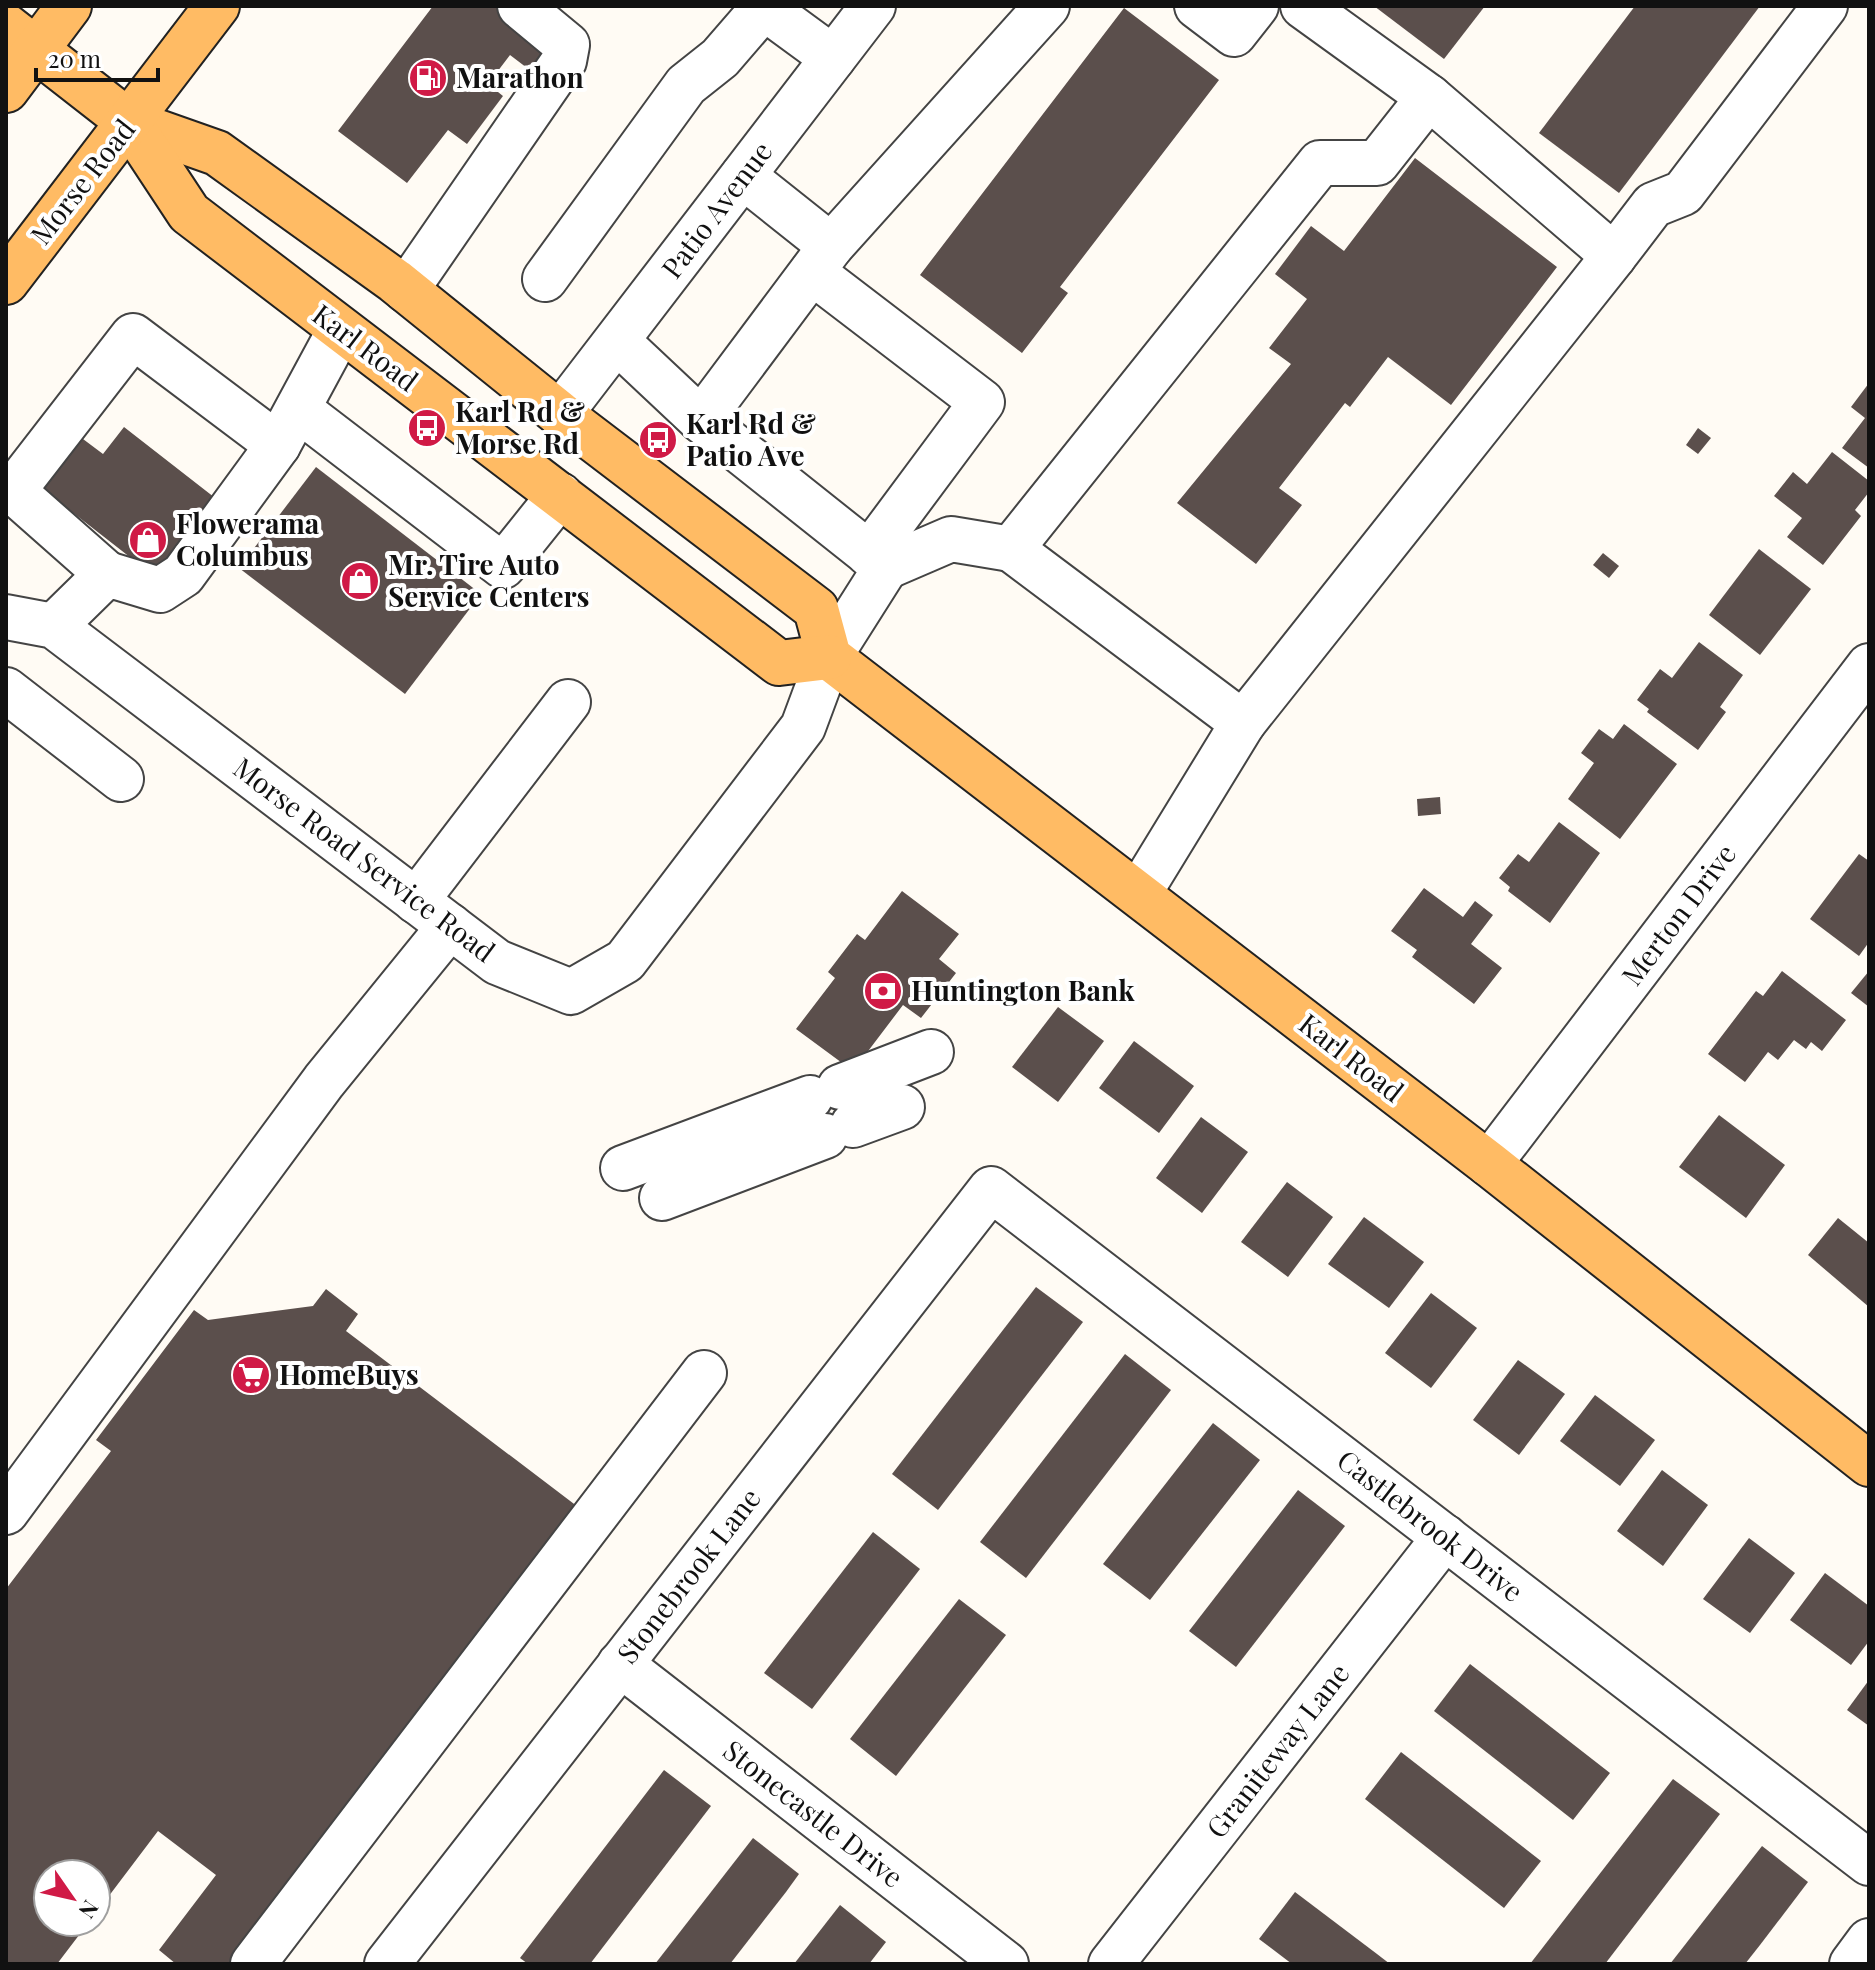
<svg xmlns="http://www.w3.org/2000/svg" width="1875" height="1970" font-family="'Playfair Display',serif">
	<rect width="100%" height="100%" fill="#fffbf4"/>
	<!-- building -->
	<g fill="#5b4f4c">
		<polygon points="433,6 511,6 558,42 535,74 510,55 488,84 503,96 467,144 448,130 407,183 338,131"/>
		<polygon points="1374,6 1485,6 1444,59"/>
		<polygon points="1635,6 1760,6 1619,193 1539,133"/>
		<polygon points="1124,8 1219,80 1060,287 1068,293 1022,353 920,275"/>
		<polygon points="1415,158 1557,267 1451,405 1388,357 1350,407 1345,403 1279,488 1302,505 1256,564 1177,503 1291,364 1269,348 1307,299 1275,274 1311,226 1344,251"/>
		<polygon points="1869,383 1869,468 1842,448 1865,418 1851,407"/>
		<polygon points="124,427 219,501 158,579 40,487 79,436 103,454"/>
		<polygon points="1698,428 1711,438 1698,454 1686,445"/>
		<polygon points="1832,452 1869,481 1869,492 1855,510 1861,516 1823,565 1787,537 1802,518 1774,496 1793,472 1807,484"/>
		<polygon points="316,467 481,594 405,694 239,568"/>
		<polygon points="1759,549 1811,589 1760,655 1709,615"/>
		<polygon points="1603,553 1619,566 1609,578 1593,565"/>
		<polygon points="1699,642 1743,675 1720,707 1726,712 1698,750 1647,712 1649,709 1637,700 1660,669 1672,678"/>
		<polygon points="1624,724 1677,764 1620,839 1568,799 1594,763 1581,753 1599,729 1613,739"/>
		<polygon points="1440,797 1441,814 1418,816 1417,799"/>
		<polygon points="1559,822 1600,853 1550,923 1508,891 1510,887 1499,878 1518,854 1529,862"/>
		<polygon points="1859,854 1869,861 1869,942 1859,956 1810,919"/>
		<polygon points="1424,888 1463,917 1475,901 1493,915 1471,944 1502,968 1474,1004 1412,957 1417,950 1391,931"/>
		<polygon points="902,891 959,934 939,959 956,973 921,1018 903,1005 853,1071 796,1029 835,978 828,972 857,934 865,940"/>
		<polygon points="1782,971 1846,1020 1822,1051 1811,1042 1806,1049 1794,1040 1778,1060 1768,1052 1745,1082 1708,1054 1756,991 1763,996"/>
		<polygon points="1869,971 1869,1007 1851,993"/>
		<polygon points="1058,1007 1104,1041 1058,1102 1012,1067"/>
		<polygon points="1134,1041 1194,1086 1159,1133 1099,1088"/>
		<polygon points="1719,1115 1785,1165 1746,1218 1679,1167"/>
		<polygon points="1201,1117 1248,1152 1202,1213 1156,1178"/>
		<polygon points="1287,1182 1333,1217 1288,1277 1241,1242"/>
		<polygon points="1364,1217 1424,1262 1389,1308 1328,1264"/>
		<polygon points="1838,1218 1869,1243 1869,1307 1808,1255"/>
		<polygon points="1036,1287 1083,1322 938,1510 892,1474"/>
		<polygon points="326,1289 358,1314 346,1331 582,1510 237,1964 176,1964 159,1950 216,1875 158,1831 96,1913 96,1874 48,1874 48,1922 89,1922 57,1964 6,1964 6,1589 111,1451 96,1440 194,1310 208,1320 313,1306"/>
		<polygon points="1431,1293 1477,1328 1431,1388 1385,1353"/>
		<polygon points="1125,1354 1171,1390 1026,1578 980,1542"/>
		<polygon points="1518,1360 1565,1394 1519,1455 1473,1420"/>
		<polygon points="1595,1395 1655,1440 1620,1486 1560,1441"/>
		<polygon points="1213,1423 1260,1460 1150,1600 1103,1564"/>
		<polygon points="1662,1470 1708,1505 1663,1566 1617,1531"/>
		<polygon points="1298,1490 1345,1526 1236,1667 1189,1631"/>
		<polygon points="873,1532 920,1569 812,1709 764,1673"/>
		<polygon points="1749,1538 1795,1573 1750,1633 1703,1599"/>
		<polygon points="1825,1573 1869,1606 1869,1641 1851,1665 1790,1620"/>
		<polygon points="959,1599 1006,1635 896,1776 850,1739"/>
		<polygon points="1470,1664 1610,1773 1573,1820 1434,1711"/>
		<polygon points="1869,1680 1869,1726 1847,1710"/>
		<polygon points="1401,1752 1541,1861 1504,1908 1365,1799"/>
		<polygon points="664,1770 711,1806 590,1964 528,1964 520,1958"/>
		<polygon points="1673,1779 1720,1814 1605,1964 1530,1964"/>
		<polygon points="753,1838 799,1874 786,1892 730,1964 655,1964"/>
		<polygon points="1762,1846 1808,1882 1760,1945 1745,1964 1670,1964"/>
		<polygon points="1295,1892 1377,1954 1390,1964 1292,1964 1259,1939"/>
		<polygon points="840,1905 886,1942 869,1964 794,1964"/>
	</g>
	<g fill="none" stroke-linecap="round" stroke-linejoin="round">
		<defs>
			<g id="minor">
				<polyline points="762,6 833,58"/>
				<polyline points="1047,6 831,246 701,420 886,567 951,539 1011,549 1320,163 1377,163 1429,97 1614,256 1653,205 1683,193 1825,6"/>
				<polyline points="1197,6 1234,34 1256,6"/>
				<polyline points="1303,6 1429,97"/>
				<polyline points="743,176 831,246"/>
				<polyline points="812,272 982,402 869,554"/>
				<polyline points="545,279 686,85 720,58 765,6"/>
				<polyline points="406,290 564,61 567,45 520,6"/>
				<polyline points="618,342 701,420"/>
				<polyline points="298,409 503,566 560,495"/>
				<polyline points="560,414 873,6"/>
				<polyline points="1011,549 1243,723 1614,256"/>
				<polyline points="107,574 13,491 133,336 278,445"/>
				<polyline points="6,617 54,626 497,962 571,992 625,961 803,727 829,657 886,567"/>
				<polyline points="54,626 107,574 160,590 183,575 278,445 340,330"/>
				<polyline points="6,690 121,779"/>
				<polyline points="1139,893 1243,723"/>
				<polyline points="416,901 568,702"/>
				<polyline points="840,1087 931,1052"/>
				<polyline points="853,1125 902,1107"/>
				<polyline points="1489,1164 1869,666"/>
				<polyline points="623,1168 810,1098"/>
				<polyline points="662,1198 825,1136"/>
				<polyline points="6,1512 324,1081 450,926"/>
				<polyline points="620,1664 1006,1964"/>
				<polyline points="253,1964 704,1373"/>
				<polyline points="387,1964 991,1189 1869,1863"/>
				<polyline points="1111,1964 1445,1537"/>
				<polyline points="1852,1964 1869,1941"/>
			</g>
			<g id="major">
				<polyline points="6,26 129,122 217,153 395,281 560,414 816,609 829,657 1489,1164 1869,1464"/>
				<polyline points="6,90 69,6"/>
				<polyline points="129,122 189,213 779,663 829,657"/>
				<polyline points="6,282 217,6"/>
			</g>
		</defs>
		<!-- minor casing -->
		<use href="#minor" stroke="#444" stroke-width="48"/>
		<!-- major casing -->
		<use href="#major" stroke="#222" stroke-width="48"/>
		<!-- minor -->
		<use href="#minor" stroke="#fff" stroke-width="44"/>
		<!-- major -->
		<use href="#major" stroke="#ffbb64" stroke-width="44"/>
	</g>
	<!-- icons -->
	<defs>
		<symbol id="fuel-disc" viewBox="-11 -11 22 22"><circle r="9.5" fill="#d01a46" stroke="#fff"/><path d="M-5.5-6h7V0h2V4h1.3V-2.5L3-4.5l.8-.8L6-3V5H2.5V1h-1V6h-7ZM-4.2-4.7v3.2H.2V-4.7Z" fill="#fff"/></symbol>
		<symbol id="bus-disc" viewBox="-11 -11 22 22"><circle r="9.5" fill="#d01a46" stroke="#fff"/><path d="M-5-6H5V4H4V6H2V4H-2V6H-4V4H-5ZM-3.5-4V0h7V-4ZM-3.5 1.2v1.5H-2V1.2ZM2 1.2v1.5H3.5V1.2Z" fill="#fff"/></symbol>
		<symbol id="shop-disc" viewBox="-11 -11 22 22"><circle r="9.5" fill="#d01a46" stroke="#fff"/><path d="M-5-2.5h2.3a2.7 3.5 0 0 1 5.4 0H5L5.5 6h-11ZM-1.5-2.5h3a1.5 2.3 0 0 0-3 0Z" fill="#fff"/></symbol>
		<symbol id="bank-disc" viewBox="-11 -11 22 22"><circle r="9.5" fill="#d01a46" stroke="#fff"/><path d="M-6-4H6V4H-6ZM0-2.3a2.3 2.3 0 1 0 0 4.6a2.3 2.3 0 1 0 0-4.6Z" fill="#fff"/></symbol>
		<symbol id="supermarket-disc" viewBox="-11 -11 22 22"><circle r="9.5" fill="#d01a46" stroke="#fff"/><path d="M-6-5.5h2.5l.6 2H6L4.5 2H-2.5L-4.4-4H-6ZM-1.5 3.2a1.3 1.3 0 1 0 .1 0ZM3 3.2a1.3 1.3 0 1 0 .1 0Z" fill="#fff"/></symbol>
	</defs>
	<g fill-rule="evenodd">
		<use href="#fuel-disc" x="406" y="56" width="44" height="44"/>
		<use href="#bus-disc" x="405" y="406" width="44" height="44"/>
		<use href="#bus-disc" x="636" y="418" width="44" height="44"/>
		<use href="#shop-disc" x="126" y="518" width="44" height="44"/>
		<use href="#shop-disc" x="338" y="559" width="44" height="44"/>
		<use href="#bank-disc" x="861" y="969" width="44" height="44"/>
		<use href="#supermarket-disc" x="229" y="1353" width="44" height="44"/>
	</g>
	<g text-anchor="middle" stroke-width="8" stroke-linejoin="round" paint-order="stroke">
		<!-- poi labels -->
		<g font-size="28" font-weight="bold" fill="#111" stroke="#fff" text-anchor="start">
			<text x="456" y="88">Marathon</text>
			<text x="455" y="422">Karl Rd &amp;<tspan x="455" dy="32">Morse Rd</tspan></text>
			<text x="686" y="434">Karl Rd &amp;<tspan x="686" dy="32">Patio Ave</tspan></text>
			<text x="176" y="534">Flowerama<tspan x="176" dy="32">Columbus</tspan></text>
			<text x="388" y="575">Mr. Tire Auto<tspan x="388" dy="32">Service Centers</tspan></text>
			<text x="911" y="1001">Huntington Bank</text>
			<text x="279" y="1385">HomeBuys</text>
		</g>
		<!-- street labels -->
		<g font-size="28" fill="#111" stroke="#fff">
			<text transform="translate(83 182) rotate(-52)" y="10">Morse Road</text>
			<text transform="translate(717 210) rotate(-53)" y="10">Patio Avenue</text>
			<text transform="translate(365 348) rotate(37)" y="10">Karl Road</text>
			<text transform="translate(364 860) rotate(37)" y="10">Morse Road Service Road</text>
			<text transform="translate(1679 915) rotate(-53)" y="10">Merton Drive</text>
			<text transform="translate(1351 1058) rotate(38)" y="10">Karl Road</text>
			<text transform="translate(1430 1526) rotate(38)" y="10">Castlebrook Drive</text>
			<text transform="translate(689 1576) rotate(-52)" y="10">Stonebrook Lane</text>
			<text transform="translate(1278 1751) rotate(-52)" y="10">Graniteway Lane</text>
			<text transform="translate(813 1814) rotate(38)" y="10">Stonecastle Drive</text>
		</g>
	</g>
	<!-- border -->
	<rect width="1875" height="1970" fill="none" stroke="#111111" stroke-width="16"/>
	<!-- north arrow -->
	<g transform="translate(72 1898) rotate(124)"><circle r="38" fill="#ffffff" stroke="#a0a0a0" stroke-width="2"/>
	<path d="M0-6L14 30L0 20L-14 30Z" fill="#d01a46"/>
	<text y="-12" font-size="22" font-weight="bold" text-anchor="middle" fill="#111111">N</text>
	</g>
	<!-- scale -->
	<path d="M36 68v12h122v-12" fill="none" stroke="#111111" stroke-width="4"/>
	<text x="48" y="68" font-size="24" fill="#111111" stroke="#ffffff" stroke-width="6" paint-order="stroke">20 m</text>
</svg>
